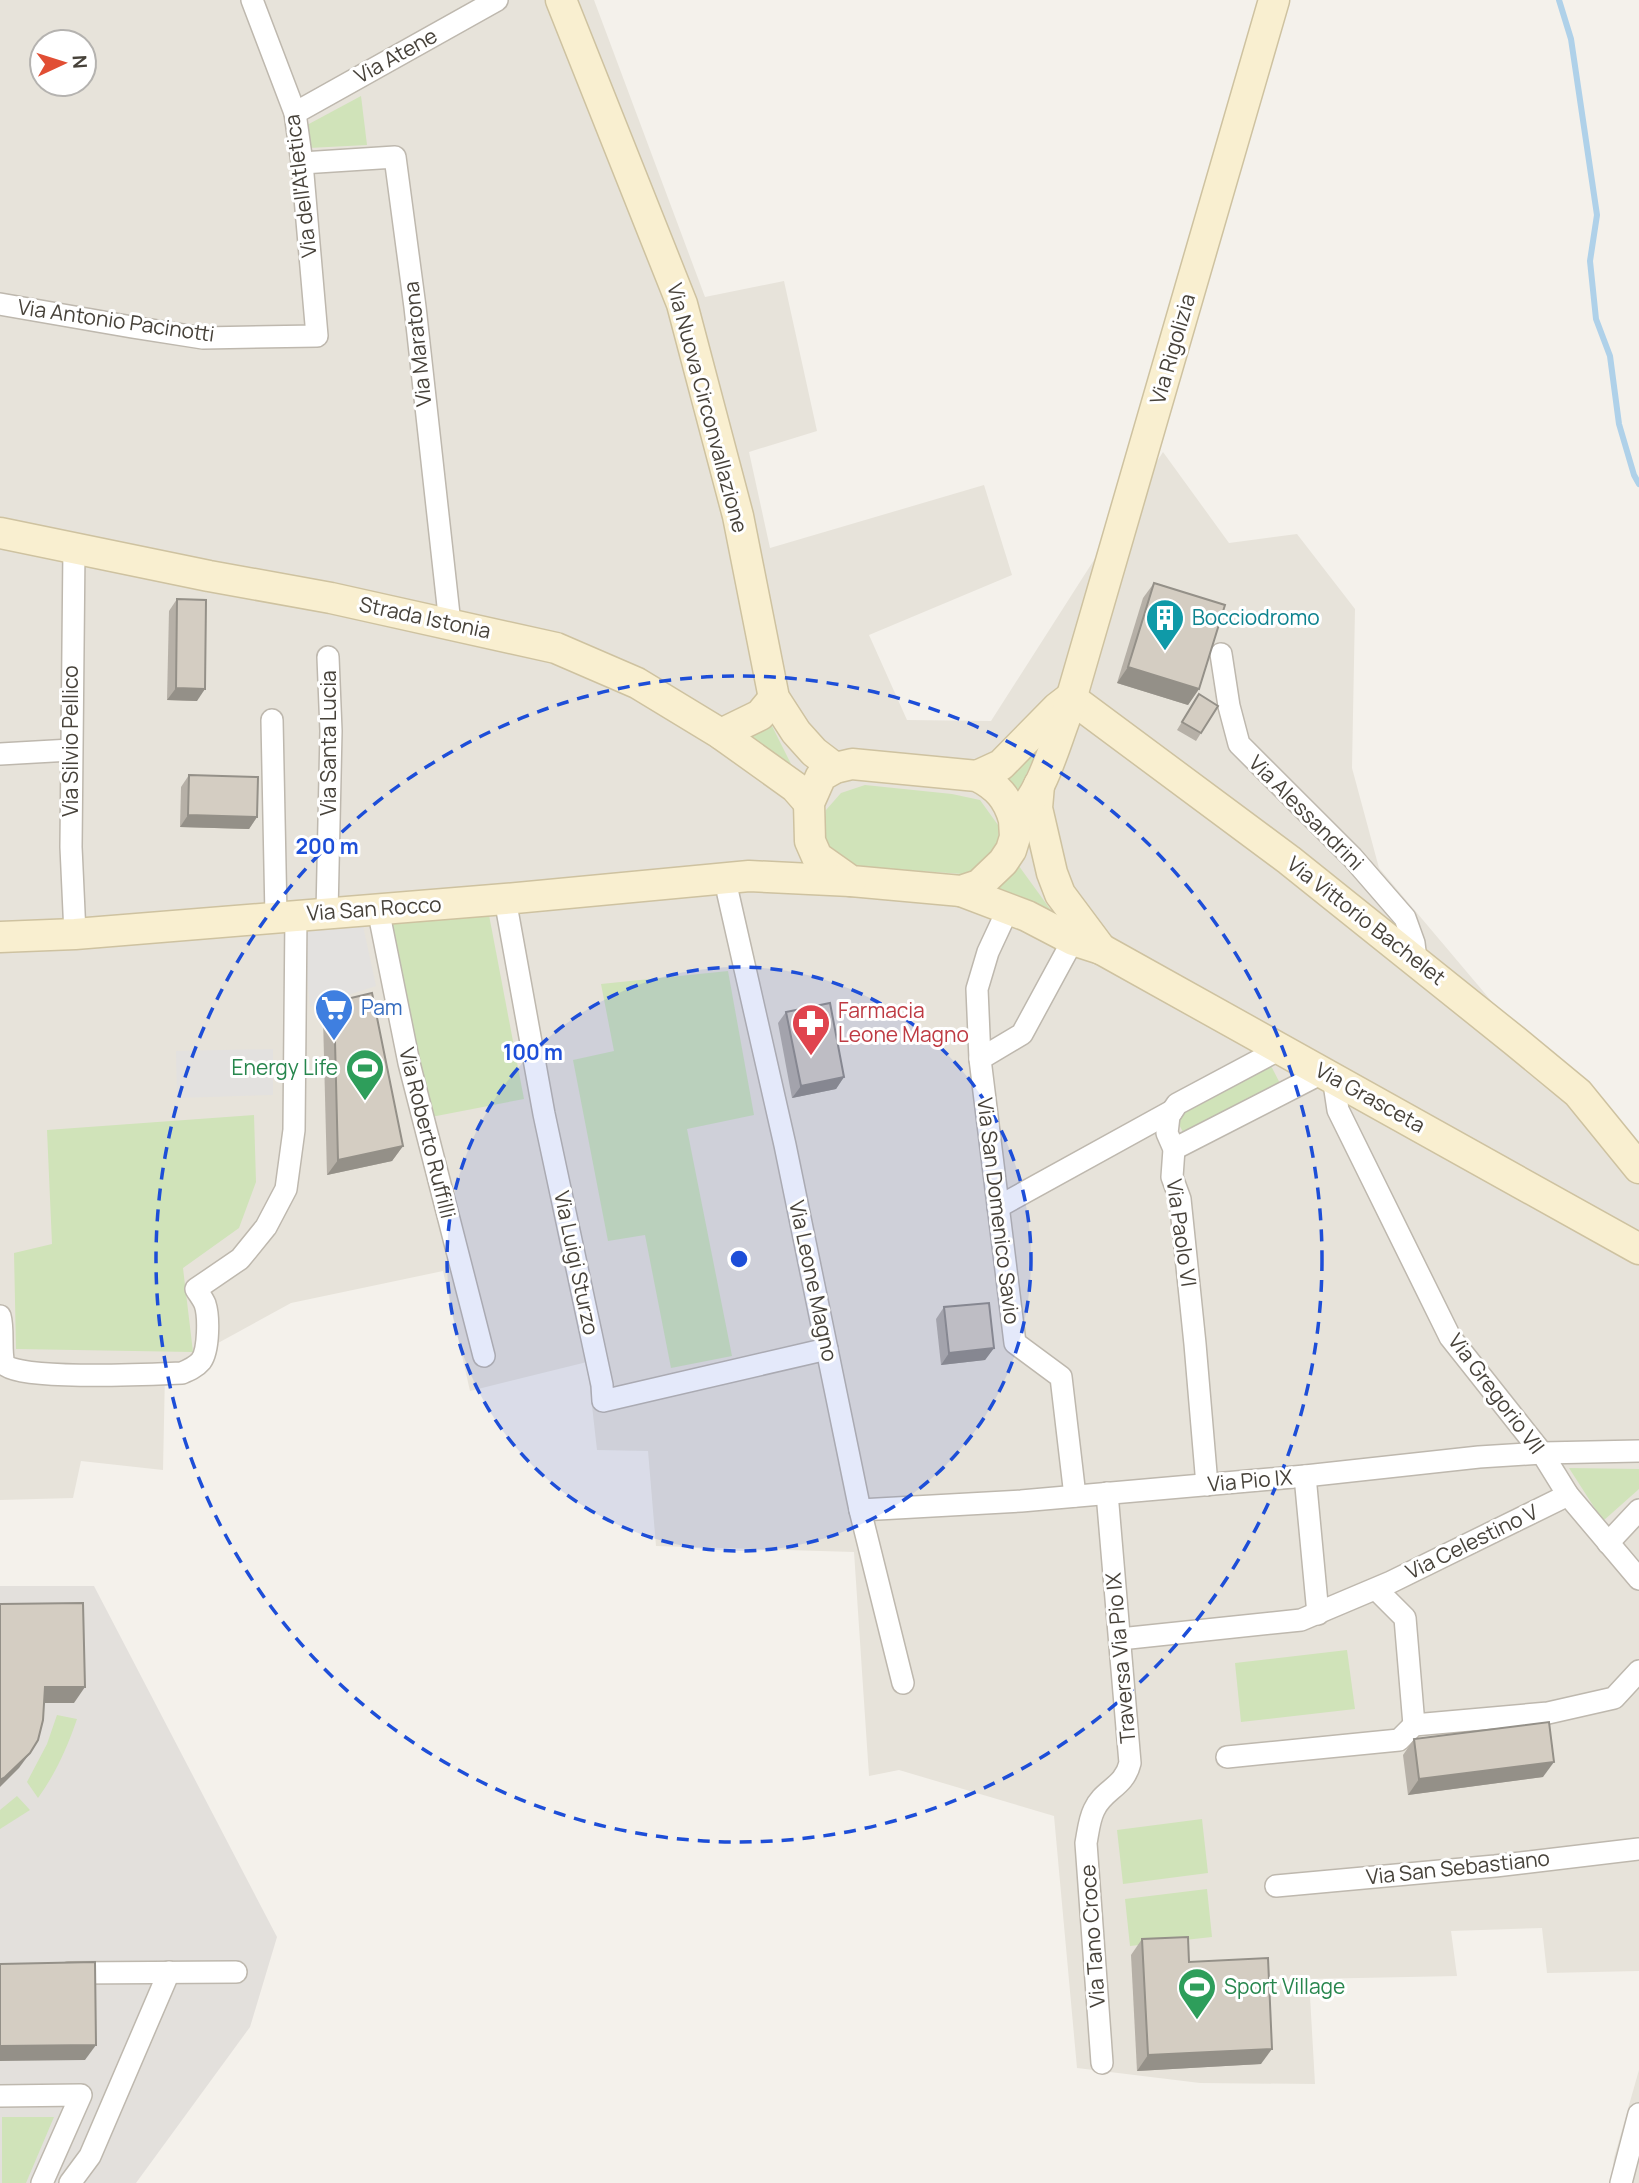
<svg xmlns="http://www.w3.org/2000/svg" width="1639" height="2183" font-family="Manrope,sans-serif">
	<rect width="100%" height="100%" fill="#f4f1eb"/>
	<!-- residential -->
	<g fill="#e7e3da" fill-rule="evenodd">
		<path d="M 0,0 L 594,0 L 705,297 L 784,281 L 817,431 L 749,452 L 770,548 L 984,485 L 1012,575 L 869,635 L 907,720 L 991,721 L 1163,452 L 1229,543 L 1297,534 L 1355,609 L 1352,768 L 1379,868 L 1504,1016 L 1639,1169 L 1639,1971 L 1547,1973 L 1542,1928 L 1451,1931 L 1457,1976 L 1309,1979 L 1315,2084 L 1200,2083 L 1077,2068 L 1054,1816 L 899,1770 L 869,1776 L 854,1552 L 656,1546 L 648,1451 L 597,1450 L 587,1362 L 470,1391 L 443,1271 L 291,1303 L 165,1372 L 163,1470 L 81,1461 L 73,1498 L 0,1500 ZM 42,42 L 84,42 L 84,84 L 42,84 Z"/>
		<polygon points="1639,2070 1639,2183 1611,2183 1614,2158"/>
	</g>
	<!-- industrial -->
	<polygon fill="#e3e0dc" points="0,1586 94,1586 277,1937 250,2027 136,2183 0,2183"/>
	<!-- green -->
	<g fill="#d0e3b9">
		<polygon points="361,96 367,145 309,148 307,125"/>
		<polygon points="768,718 793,768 738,737"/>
		<polygon points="1044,735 1014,801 993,778"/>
		<polygon points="865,785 952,794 980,800 998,825 999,840 995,851 985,865 962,874 853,866 833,854 823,833 826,810 841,793"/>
		<polygon points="1016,862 1061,924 988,894"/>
		<polygon points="489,915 524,1099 426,1118 391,923"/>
		<polygon points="728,971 754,1115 687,1129 732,1356 671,1368 645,1235 608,1241 573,1060 614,1051 601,984"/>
		<polygon points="1269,1062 1283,1089 1185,1136 1172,1111"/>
		<polygon points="254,1115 256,1182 239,1228 183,1268 193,1352 16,1349 14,1253 52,1244 47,1130"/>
		<polygon points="1569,1468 1639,1469 1639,1489 1603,1521"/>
		<polygon points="1347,1650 1355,1709 1241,1722 1235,1663"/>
		<path d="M 57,1715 L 77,1719 C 67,1748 56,1773 38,1798 L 27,1782 L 47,1744 Z"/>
		<polygon points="17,1796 30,1810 0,1829 0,1810"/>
		<polygon points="1202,1819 1208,1873 1123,1884 1117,1830"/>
		<polygon points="1207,1889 1212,1937 1130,1946 1125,1899"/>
		<polygon points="2,2117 54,2117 26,2183 2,2183"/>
	</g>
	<!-- parking -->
	<g fill="#e3e1df">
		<polygon points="363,926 376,986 310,1007 302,929"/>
		<polygon points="273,1049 273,1095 177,1098 176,1051"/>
	</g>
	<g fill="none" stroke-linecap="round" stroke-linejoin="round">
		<!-- stream -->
		<polyline stroke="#afd1e9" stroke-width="6" points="1559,0 1571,39 1597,215 1590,261 1596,319 1610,356 1619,424 1634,475 1639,484"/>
		<defs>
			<g id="street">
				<polyline points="295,113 497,0"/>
				<polyline points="302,163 395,157 415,307 450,624"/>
				<polyline points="0,304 132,327 203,338 317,336 302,163 295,113 252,0"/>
				<polyline points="74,548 71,847 75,934"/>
				<polyline points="1221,654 1229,706 1239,744 1352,857 1405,918 1414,943 1416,960"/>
				<polyline points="272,720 276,916"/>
				<polyline points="0,754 71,750"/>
				<polyline points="726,878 728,894 785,1145 860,1510 903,1683"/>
				<polyline points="505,899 544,1114 602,1385 603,1401 827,1349"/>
				<polyline points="378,909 409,1063 484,1356"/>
				<polyline points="327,913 331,731 328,657"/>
				<polyline points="1073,940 1022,1034 980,1059 1015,1343 1061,1377 1075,1496"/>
				<polyline points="980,1059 977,989 988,952 1008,909"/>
				<polyline points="1333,1077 1338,1110 1450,1337 1542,1453 1568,1495 1639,1579"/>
				<polyline points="1174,1149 1324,1072"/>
				<polyline points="998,1207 1172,1111"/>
				<path d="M 0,1316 C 4,1330 0,1351 4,1364 C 16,1381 156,1374 182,1373 C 189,1370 196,1367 201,1361 C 209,1350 209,1316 205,1304 C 203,1299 199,1294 196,1289 L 240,1259 L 266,1227 L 286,1189 L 294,1130 L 296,915"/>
				<polyline points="1305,1476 1318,1614"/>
				<polyline points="1207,1485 1195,1344 1180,1199 1172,1177 1174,1149 1167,1133 1169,1116 1177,1104 1282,1048"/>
				<polyline points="860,1510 1021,1501 1305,1476 1479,1457 1542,1453 1639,1451"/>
				<polyline points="1608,1543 1639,1510"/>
				<polyline points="1376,1589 1405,1618 1414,1725"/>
				<polyline points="1120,1639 1301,1620 1391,1582 1568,1495"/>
				<polyline points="1227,1757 1399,1740 1414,1725 1548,1713 1614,1698 1639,1671"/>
				<polyline points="1276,1886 1495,1866 1639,1849"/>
				<polyline points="69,1973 236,1972"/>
				<path d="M 1102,2063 L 1086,1843 C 1088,1833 1089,1820 1094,1810 C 1103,1789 1124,1788 1130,1763 L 1107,1493"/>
				<polyline points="0,2096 81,2095 42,2183"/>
				<polyline points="70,2183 90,2156 169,1972"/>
				<polyline points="1621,2183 1639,2114"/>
			</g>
			<g id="secondary">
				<polyline points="561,0 682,304 738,516 774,698 796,732 814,752 835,768"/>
				<polyline points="0,533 209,576 331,598 556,648 637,683 721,734 795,787 809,803"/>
				<polyline points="1071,698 1289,860 1515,1041 1578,1093 1639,1168"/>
				<polyline points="721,734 760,715 774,698"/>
				<polyline points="977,776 1001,765 1057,708 1070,698"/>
				<polyline points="1039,785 1037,808 1052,873 1060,894 1101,949"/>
				<path d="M 1014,820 C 1008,798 997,786 977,776 L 852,764 L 835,768 L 821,776 L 809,803 L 810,841 L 817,857 L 851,881 L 961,891 L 979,885 L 1003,862 L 1011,850 L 1015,837 L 1014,820 C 1043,793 1053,749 1067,713 L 1274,0"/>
				<polyline points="961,891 1027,916 1073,940 1101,949 1639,1249"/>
				<polyline points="0,937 75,934 505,899 749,876 851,881"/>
			</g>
		</defs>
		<!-- street casing -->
		<use href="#street" stroke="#beb8ae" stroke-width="24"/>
		<!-- secondary casing -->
		<use href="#secondary" stroke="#cec2a0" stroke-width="33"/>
		<!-- street -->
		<use href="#street" stroke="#fff" stroke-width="21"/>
		<!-- secondary -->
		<use href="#secondary" stroke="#f9efd0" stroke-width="30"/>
	</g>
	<!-- wall -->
	<g fill="#b6b0a7">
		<polygon points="1154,583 1199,689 1188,705 1117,683 1143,598"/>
		<polygon points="177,599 197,701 167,700 169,611"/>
		<polygon points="1199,694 1201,733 1196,741 1177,730"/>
		<polygon points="189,775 257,817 249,829 180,827 181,787"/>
		<polygon points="334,1002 403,1146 392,1161 327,1175 323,1018"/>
		<polygon points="786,1012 844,1077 836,1089 792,1098 778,1023"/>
		<polygon points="944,1307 994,1348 985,1360 941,1365 936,1319"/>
		<polygon points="1414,1739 1543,1777 1408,1795 1403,1755"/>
		<polygon points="1142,1939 1189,1962 1261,2064 1137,2071 1131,1955"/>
	</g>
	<!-- shaded-wall -->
	<g fill="#949088">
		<polygon points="1128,667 1199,689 1188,705 1117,683"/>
		<polygon points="176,688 205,689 197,701 167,700"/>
		<polygon points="188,815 257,817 249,829 180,827"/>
		<polygon points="844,1077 836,1089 792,1098 801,1086"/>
		<polygon points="403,1146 392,1161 327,1175 338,1160"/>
		<polygon points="994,1348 985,1360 941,1365 949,1353"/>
		<polygon points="45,1687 85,1687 74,1703 34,1703"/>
		<polygon points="30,1753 19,1768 0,1787 0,1780"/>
		<polygon points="1554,1762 1543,1777 1408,1795 1419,1779"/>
		<polygon points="96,2045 85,2060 0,2061 0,2046"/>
		<polygon points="1272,2049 1261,2064 1137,2071 1148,2055"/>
	</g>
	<!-- building -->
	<g fill="#d4cdc2" stroke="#949088" stroke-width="2">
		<polygon points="1154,583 1225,605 1199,689 1128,667"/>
		<polygon points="177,599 206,600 205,689 176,688"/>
		<polygon points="1199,694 1218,706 1201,733 1182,722"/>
		<polygon points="189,775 258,777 257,817 188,815"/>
		<polygon points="372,993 403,1146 338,1160 334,1002"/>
		<polygon points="830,1003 844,1077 801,1086 786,1012"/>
		<polygon points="989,1303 994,1348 949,1353 944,1307"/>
		<polygon points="83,1603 85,1687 45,1687 43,1720 38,1740 30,1753 5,1777 0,1780 0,1604"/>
		<polygon points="1549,1722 1554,1762 1419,1779 1414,1739"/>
		<polygon points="1188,1937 1189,1962 1268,1958 1272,2049 1148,2055 1142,1939"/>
		<polygon points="95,1962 96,2045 0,2046 0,1964"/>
	</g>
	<!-- distance rings -->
	<circle cx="739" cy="1259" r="292" fill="#1d4ed8" fill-opacity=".12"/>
	<g fill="none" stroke="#1d4ed8" stroke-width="3.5" stroke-dasharray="12 9">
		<circle cx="739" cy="1259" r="292"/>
		<circle cx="739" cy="1259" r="583"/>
	</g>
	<!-- icons -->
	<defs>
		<symbol id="building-pin" viewBox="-11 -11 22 30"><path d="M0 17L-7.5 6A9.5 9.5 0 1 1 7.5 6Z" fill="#0f9aa8" stroke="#fff"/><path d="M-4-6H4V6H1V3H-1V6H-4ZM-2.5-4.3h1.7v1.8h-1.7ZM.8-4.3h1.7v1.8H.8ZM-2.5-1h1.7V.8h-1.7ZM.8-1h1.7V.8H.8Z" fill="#fff"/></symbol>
		<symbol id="supermarket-pin" viewBox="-11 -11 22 30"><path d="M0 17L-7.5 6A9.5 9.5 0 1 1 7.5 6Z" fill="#3f7fe0" stroke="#fff"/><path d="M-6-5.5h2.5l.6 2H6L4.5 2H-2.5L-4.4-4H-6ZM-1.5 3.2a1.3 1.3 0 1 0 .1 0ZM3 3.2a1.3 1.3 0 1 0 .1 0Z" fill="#fff"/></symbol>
		<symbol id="pharmacy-pin" viewBox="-11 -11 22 30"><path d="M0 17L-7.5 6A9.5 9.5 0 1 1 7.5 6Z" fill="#e0444e" stroke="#fff"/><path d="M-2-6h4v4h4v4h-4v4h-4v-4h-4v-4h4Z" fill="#fff"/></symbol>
		<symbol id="stadium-pin" viewBox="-11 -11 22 30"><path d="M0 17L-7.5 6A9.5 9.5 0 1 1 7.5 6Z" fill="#2e9e5b" stroke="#fff"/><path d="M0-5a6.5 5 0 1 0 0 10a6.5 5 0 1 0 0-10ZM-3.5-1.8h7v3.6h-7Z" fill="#fff"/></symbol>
	</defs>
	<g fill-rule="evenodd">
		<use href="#building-pin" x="1143" y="596" width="44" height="60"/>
		<use href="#supermarket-pin" x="312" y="986" width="44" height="60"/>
		<use href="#pharmacy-pin" x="789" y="1001" width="44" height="60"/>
		<use href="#stadium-pin" x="343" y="1046" width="44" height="60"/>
		<use href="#stadium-pin" x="1175" y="1965" width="44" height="60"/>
	</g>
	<g text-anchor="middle" stroke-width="6" stroke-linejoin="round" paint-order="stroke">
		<!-- street labels -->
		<g font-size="21" fill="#47423a" stroke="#fff">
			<text transform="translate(396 56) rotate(-29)" y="7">Via Atene</text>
			<text transform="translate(301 186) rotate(-97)" y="7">Via dell'Atletica</text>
			<text transform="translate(116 321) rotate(8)" y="7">Via Antonio Pacinotti</text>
			<text transform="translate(418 344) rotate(-96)" y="7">Via Maratona</text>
			<text transform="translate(1173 349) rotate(-74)" y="7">Via Rigolizia</text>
			<text transform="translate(707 408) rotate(75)" y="7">Via Nuova Circonvallazione</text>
			<text transform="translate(425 618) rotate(12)" y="7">Strada Istonia</text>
			<text transform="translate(71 741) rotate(-90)" y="7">Via Silvio Pellico</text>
			<text transform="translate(329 743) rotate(-90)" y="7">Via Santa Lucia</text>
			<text transform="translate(1306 813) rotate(45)" y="7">Via Alessandrini</text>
			<text transform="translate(374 909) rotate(-4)" y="7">Via San Rocco</text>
			<text transform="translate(1366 921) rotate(38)" y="7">Via Vittorio Bachelet</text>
			<text transform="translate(1370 1098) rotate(29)" y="7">Via Grasceta</text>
			<text transform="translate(427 1133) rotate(76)" y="7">Via Roberto Ruffilli</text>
			<text transform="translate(998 1211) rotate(83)" y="7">Via San Domenico Savio</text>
			<text transform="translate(1181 1233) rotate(82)" y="7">Via Paolo VI</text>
			<text transform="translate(576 1263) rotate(78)" y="7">Via Luigi Sturzo</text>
			<text transform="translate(813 1281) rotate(78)" y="7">Via Leone Magno</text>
			<text transform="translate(1496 1394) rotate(53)" y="7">Via Gregorio VII</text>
			<text transform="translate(1250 1481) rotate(-5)" y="7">Via Pio IX</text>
			<text transform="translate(1472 1542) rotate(-26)" y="7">Via Celestino V</text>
			<text transform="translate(1121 1658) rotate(-95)" y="7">Traversa Via Pio IX</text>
			<text transform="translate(1458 1868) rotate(-6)" y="7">Via San Sebastiano</text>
			<text transform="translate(1093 1936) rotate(-94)" y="7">Via Tano Croce</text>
		</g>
		<!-- culture labels -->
		<g font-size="21" fill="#0d838f" stroke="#fff" text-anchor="start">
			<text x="1192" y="625">Bocciodromo</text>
		</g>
		<!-- shop labels -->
		<g font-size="21" fill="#366cbe" stroke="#fff" text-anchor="start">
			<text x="361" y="1015">Pam</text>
		</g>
		<!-- health labels -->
		<g font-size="21" fill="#be3a42" stroke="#fff" text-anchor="start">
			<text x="838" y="1018">Farmacia<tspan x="838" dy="24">Leone Magno</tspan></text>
		</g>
		<!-- leisure labels -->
		<g font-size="21" fill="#27864d" stroke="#fff" text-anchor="end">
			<text x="338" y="1075">Energy Life</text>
			<text x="1224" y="1994" text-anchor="start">Sport Village</text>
		</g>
	</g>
	<circle cx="739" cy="1259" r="10" fill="#1d4ed8" stroke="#fff" stroke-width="3.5"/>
	<g font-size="21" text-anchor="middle" font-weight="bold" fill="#1d4ed8" stroke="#fff" stroke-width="6" stroke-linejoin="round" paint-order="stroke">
		<text x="327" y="854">200 m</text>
		<text x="533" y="1060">100 m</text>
	</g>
	<!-- north arrow -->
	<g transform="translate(63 63) rotate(86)"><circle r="33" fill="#ffffff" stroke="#b5b3b0" stroke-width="2"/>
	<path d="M0-5L12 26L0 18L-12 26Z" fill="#e14e34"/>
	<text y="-10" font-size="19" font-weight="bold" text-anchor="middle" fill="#47423a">N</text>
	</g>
</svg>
